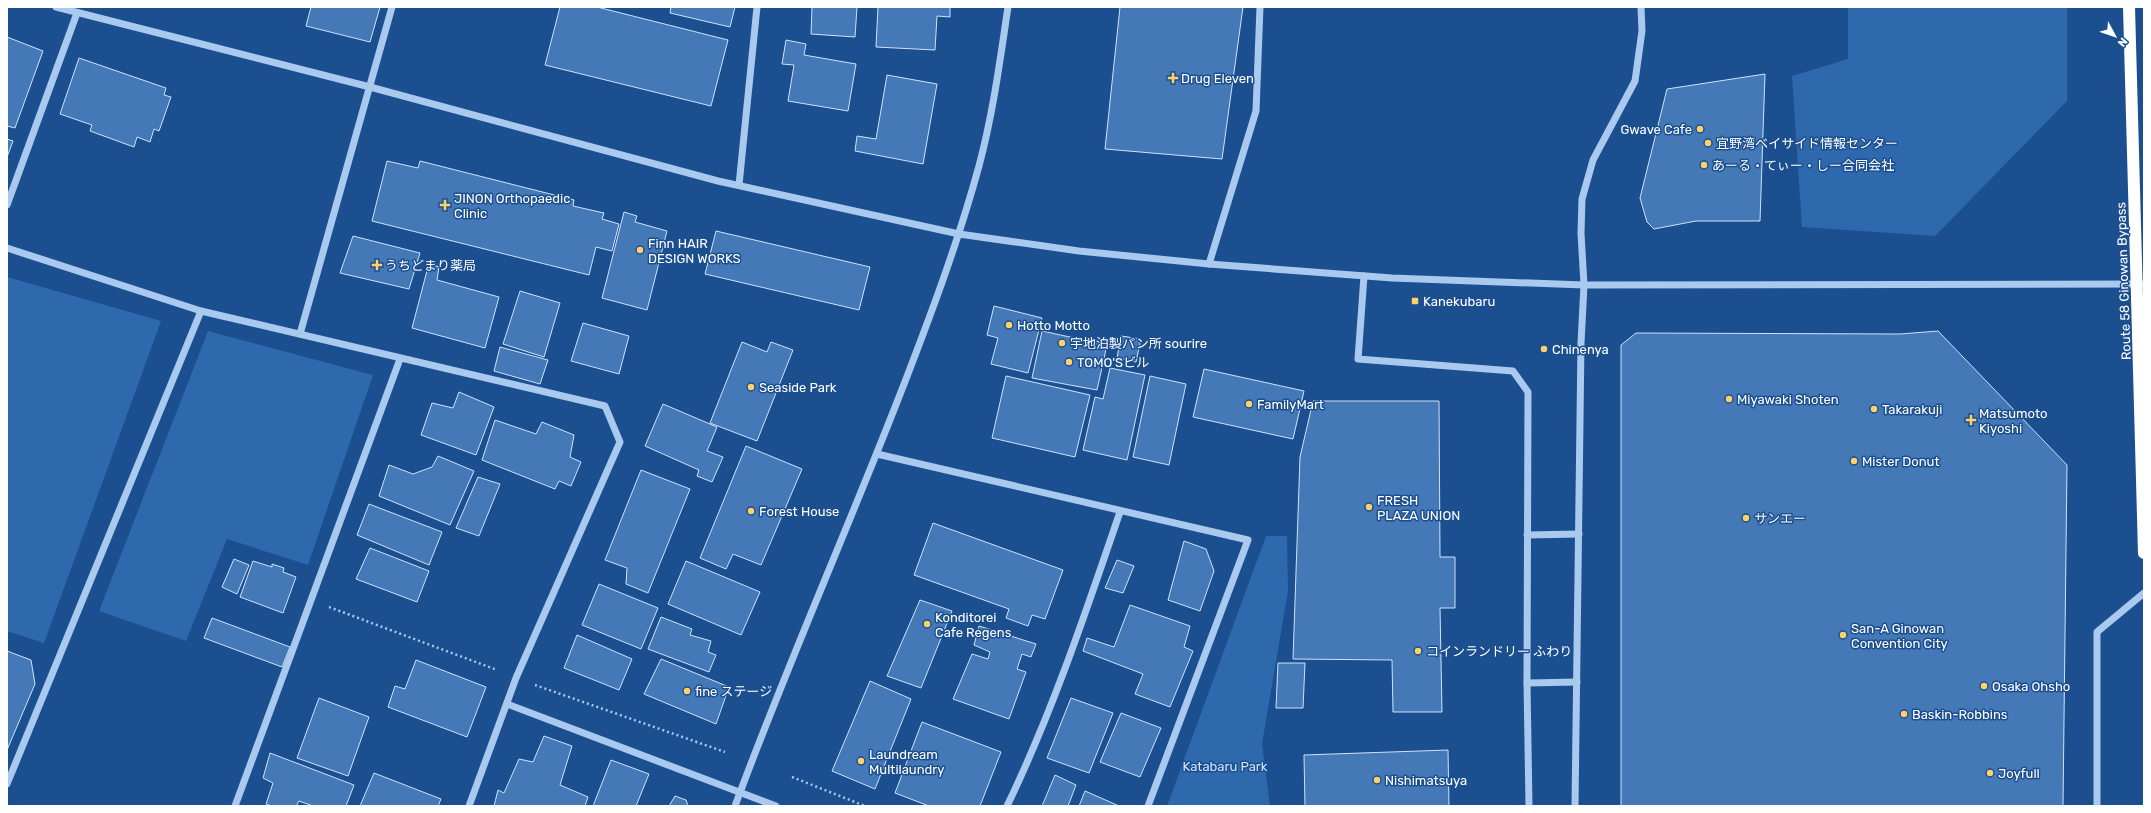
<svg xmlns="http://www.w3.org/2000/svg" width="2151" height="813" font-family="Rubik,'Noto Sans JP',sans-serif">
	<rect width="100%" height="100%" fill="#1b4f8f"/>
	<!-- green -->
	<g fill="#2e69ad">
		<polygon points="1848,7 2067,7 2067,101 1935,236 1802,227 1792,76 1848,59"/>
		<polygon points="7,277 161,321 44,643 7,631"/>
		<polygon points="208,331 373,375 308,565 227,539 186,641 99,611"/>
		<polygon points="1266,536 1287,536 1288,591 1262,744 1270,806 1167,806"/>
	</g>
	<!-- building -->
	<g fill="#4478b7" stroke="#cfe3fa">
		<polygon points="311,7 380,7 370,42 306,26"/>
		<polygon points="560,7 597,7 728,40 711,106 545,65"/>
		<polygon points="671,7 735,7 730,27 670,13"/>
		<polygon points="812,7 857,7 855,37 811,34"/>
		<polygon points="878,7 950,7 950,17 937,16 935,50 876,47"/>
		<polygon points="1120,7 1243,7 1222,159 1105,149"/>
		<polygon points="7,37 43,51 15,128 7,126"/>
		<polygon points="786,40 806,44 804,55 856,64 848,111 788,101 794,65 782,64"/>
		<polygon points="79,58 166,88 164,95 171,97 159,131 154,129 150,142 137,137 134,147 90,131 92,125 60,114"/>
		<polygon points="1765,74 1760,221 1696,221 1654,229 1647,222 1640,198 1667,89"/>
		<polygon points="887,75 937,84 923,164 855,151 857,136 876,139"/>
		<polygon points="7,139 13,141 7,157"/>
		<polygon points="387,161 418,168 420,161 574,200 573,206 604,213 602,219 619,224 612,251 596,247 589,275 372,221"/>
		<polygon points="624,212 637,216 635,222 667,231 647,310 602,298"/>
		<polygon points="716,231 870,267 859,310 705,274"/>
		<polygon points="353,236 420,253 409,289 340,273"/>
		<polygon points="429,263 439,267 437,280 499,297 485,348 412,328"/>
		<polygon points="520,291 560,303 544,357 503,344"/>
		<polygon points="994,306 1042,318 1028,373 991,364 998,338 987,335"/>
		<polygon points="583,323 629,336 619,374 571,361"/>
		<polygon points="1042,331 1107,345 1097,390 1032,378"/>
		<polygon points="1938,331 2067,465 2063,806 1621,806 1621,345 1636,333 1900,334"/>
		<polygon points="1121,336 1141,339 1136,362 1117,358"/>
		<polygon points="742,342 767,352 771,342 793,350 757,441 710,423"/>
		<polygon points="500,347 548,360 540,384 494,371"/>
		<polygon points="1110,368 1145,375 1127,460 1083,450 1095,397 1103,399"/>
		<polygon points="1204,369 1304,391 1293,439 1193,417"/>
		<polygon points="1006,376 1090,395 1075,457 992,438"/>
		<polygon points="1150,376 1186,384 1169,465 1133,457"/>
		<polygon points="459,392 494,407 476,455 421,435 432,403 453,408"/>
		<polygon points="1313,401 1439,401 1440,557 1455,557 1455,608 1440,608 1442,712 1393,712 1392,660 1293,659 1300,457"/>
		<polygon points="663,404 717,427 707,451 723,457 712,482 697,476 699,470 645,446"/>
		<polygon points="495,420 536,434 542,422 574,435 570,457 581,462 571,486 559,481 555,489 482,460"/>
		<polygon points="746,446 802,469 761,565 733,554 726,569 700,558"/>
		<polygon points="438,456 474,471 450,525 379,496 389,465 413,474 432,467"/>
		<polygon points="641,470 690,489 648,593 626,584 627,568 605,560"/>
		<polygon points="478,477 500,484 479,536 456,528"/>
		<polygon points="369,504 442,532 429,565 357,535"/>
		<polygon points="933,523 1063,570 1045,619 1032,615 1028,626 1006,618 1009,609 914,575"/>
		<polygon points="1184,541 1206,549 1214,571 1200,611 1168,600"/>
		<polygon points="370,548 429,571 417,602 356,579"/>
		<polygon points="234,559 249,565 237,594 222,587"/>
		<polygon points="1117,560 1134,566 1123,593 1105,588"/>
		<polygon points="253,561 272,567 272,564 284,568 283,572 296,577 283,613 240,597"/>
		<polygon points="686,561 760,592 741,635 668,604"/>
		<polygon points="599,584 658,608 641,649 582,625"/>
		<polygon points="920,600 952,611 921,688 887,676"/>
		<polygon points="1130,605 1190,626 1184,647 1193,651 1170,707 1135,694 1143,674 1083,651 1087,638 1114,647"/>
		<polygon points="661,617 692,629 690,635 711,641 708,652 716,655 709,672 648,649"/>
		<polygon points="212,618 290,647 282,667 204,638"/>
		<polygon points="979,626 1036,644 1031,657 1022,654 1017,669 1026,672 1009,719 953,699 972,654 988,659 990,652 974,645"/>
		<polygon points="577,635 632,659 619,690 564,668"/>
		<polygon points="7,651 31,660 35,684 7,750"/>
		<polygon points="661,659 729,687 716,724 644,694"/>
		<polygon points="416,660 486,687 467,737 388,707 395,686 405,689"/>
		<polygon points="1278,663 1305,663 1303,708 1276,708"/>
		<polygon points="870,681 911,699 875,789 832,771"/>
		<polygon points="319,698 369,717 348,776 297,758"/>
		<polygon points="1071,698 1113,713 1089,773 1047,758"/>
		<polygon points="1121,713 1161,728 1140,777 1100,762"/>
		<polygon points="922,722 1001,752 980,806 929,806 895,793"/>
		<polygon points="544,736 572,746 560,785 588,797 585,806 494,806 498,790 504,793 519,759 533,762"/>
		<polygon points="1448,750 1449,806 1305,806 1304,755"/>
		<polygon points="270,753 354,785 346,806 313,806 299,801 296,806 272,806 266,804 273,783 263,778"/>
		<polygon points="611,760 649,774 636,806 593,806"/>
		<polygon points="374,773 441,799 438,806 360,806"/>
		<polygon points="1055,775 1076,785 1068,806 1042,806"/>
		<polygon points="1085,791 1119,806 1079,806"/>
		<polygon points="675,796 686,800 688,806 669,806"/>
	</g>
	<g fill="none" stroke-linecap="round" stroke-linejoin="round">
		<!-- path -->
		<g stroke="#a9c9ee" stroke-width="2.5" stroke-dasharray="2 3" stroke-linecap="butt">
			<polyline points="329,607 497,670"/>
			<polyline points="535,685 725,752"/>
			<polyline points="792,777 865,806"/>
		</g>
		<!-- minor -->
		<g stroke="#a9c9ee" stroke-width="7">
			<polyline points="56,7 370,87 718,181 959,234 1079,251 1209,264 1392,278 1584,285 2144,284"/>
			<polyline points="739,185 757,7"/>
			<polyline points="7,205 77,13"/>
			<polyline points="7,248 201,311 605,406 620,442 516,678 469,806"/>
			<polyline points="1209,264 1256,111 1260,7"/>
			<polyline points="1364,276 1358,359 1513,371 1528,392 1527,683 1529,806"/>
			<polyline points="300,334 392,7"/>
			<polyline points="877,454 1248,540 1148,806"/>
			<polyline points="1527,535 1579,534"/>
			<polyline points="1527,683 1577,682"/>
			<polyline points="507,704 776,806"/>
			<polyline points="7,784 201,311"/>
			<polyline points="235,806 400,359"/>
			<path d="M 735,806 C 788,662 851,522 906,379 C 933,309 959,239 979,166 C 993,114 1000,60 1008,7"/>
			<path d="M 1007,806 C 1053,711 1086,611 1120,512"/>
			<polyline points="1575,806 1581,343 1584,285 1581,233 1582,199 1593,160 1635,81 1642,31 1641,7"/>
			<polyline points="2097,806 2097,632 2144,593"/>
		</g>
		<!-- highway -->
		<polyline stroke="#fff" stroke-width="12" points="2129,7 2144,553"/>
	</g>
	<!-- markers -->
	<g fill="#ffd166" stroke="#1b4f8f" stroke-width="1.5">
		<path d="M1171 72h4v4h4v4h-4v4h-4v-4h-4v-4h4z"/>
		<circle cx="1700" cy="129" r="4"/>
		<circle cx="1708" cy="143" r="4"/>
		<circle cx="1704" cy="165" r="4"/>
		<path d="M443 199h4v4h4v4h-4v4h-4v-4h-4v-4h4z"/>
		<circle cx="640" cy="250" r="4"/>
		<path d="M375 259h4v4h4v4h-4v4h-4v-4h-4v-4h4z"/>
		<rect x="1411" y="297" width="8" height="8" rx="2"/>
		<circle cx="1009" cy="325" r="4"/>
		<circle cx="1062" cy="343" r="4"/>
		<circle cx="1544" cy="349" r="4"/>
		<circle cx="1069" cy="362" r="4"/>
		<circle cx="751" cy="387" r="4"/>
		<circle cx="1729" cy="399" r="4"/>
		<circle cx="1249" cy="404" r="4"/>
		<circle cx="1874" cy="409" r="4"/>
		<path d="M1969 414h4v4h4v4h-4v4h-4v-4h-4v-4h4z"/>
		<circle cx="1854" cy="461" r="4"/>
		<circle cx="1369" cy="507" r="4"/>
		<circle cx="751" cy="511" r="4"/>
		<circle cx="1746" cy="518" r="4"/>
		<circle cx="927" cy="624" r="4"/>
		<circle cx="1843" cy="635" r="4"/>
		<circle cx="1418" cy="651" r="4"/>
		<circle cx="1984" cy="686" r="4"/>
		<circle cx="687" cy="691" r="4"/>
		<circle cx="1904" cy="714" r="4"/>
		<circle cx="861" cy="761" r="4"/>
		<circle cx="1990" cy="773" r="4"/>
		<circle cx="1377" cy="780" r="4"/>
	</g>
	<g text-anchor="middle" stroke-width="3" stroke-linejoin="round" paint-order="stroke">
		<!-- poi labels -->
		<g font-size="13" fill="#fff" stroke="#1b4f8f" text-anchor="start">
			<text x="1181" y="83">Drug Eleven</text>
			<text x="1692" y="134" text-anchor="end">Gwave Cafe</text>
			<text x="1716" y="148">宜野湾ベイサイド情報センター</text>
			<text x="1712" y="170">あーる・てぃー・しー合同会社</text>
			<text x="454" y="203">JINON Orthopaedic<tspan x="454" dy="15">Clinic</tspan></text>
			<text x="648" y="248">Finn HAIR<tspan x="648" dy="15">DESIGN WORKS</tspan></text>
			<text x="385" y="270">うちどまり薬局</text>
			<text x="1423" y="306">Kanekubaru</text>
			<text x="1017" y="330">Hotto Motto</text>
			<text x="1070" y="348">宇地泊製パン所 sourire</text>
			<text x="1552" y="354">Chinenya</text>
			<text x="1077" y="367">TOMO'Sビル</text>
			<text x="759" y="392">Seaside Park</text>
			<text x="1737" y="404">Miyawaki Shoten</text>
			<text x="1257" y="409">FamilyMart</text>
			<text x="1882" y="414">Takarakuji</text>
			<text x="1979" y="418">Matsumoto<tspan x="1979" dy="15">Kiyoshi</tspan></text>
			<text x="1862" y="466">Mister Donut</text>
			<text x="1377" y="505">FRESH<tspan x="1377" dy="15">PLAZA UNION</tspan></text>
			<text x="759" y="516">Forest House</text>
			<text x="1754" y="523">サンエー</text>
			<text x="935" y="622">Konditorei<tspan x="935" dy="15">Cafe Regens</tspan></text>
			<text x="1851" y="633">San-A Ginowan<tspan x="1851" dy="15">Convention City</tspan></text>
			<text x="1426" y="656">コインランドリー ふわり</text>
			<text x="1992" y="691">Osaka Ohsho</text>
			<text x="695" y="696">fine ステージ</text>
			<text x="1912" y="719">Baskin-Robbins</text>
			<text x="869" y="759">Laundream<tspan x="869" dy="15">Multilaundry</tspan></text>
			<text x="1998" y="778">Joyfull</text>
			<text x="1385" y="785">Nishimatsuya</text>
		</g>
		<!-- street labels -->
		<g font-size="13" fill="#fff" stroke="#1b4f8f">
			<text transform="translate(2123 281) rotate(-92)" y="5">Route 58 Ginowan Bypass</text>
		</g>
		<!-- park labels -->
		<g font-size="13" fill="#cfe3fa" stroke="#1b4f8f">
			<text x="1225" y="771">Katabaru Park</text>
		</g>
	</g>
	<!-- border -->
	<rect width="2151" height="813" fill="none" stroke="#ffffff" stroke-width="16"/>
	<!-- north arrow -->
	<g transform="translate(2115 36) rotate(130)" stroke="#1b4f8f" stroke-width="3" paint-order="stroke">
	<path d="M0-3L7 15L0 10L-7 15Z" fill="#ffffff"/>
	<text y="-6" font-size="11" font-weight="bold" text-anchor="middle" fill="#ffffff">N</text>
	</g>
</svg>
